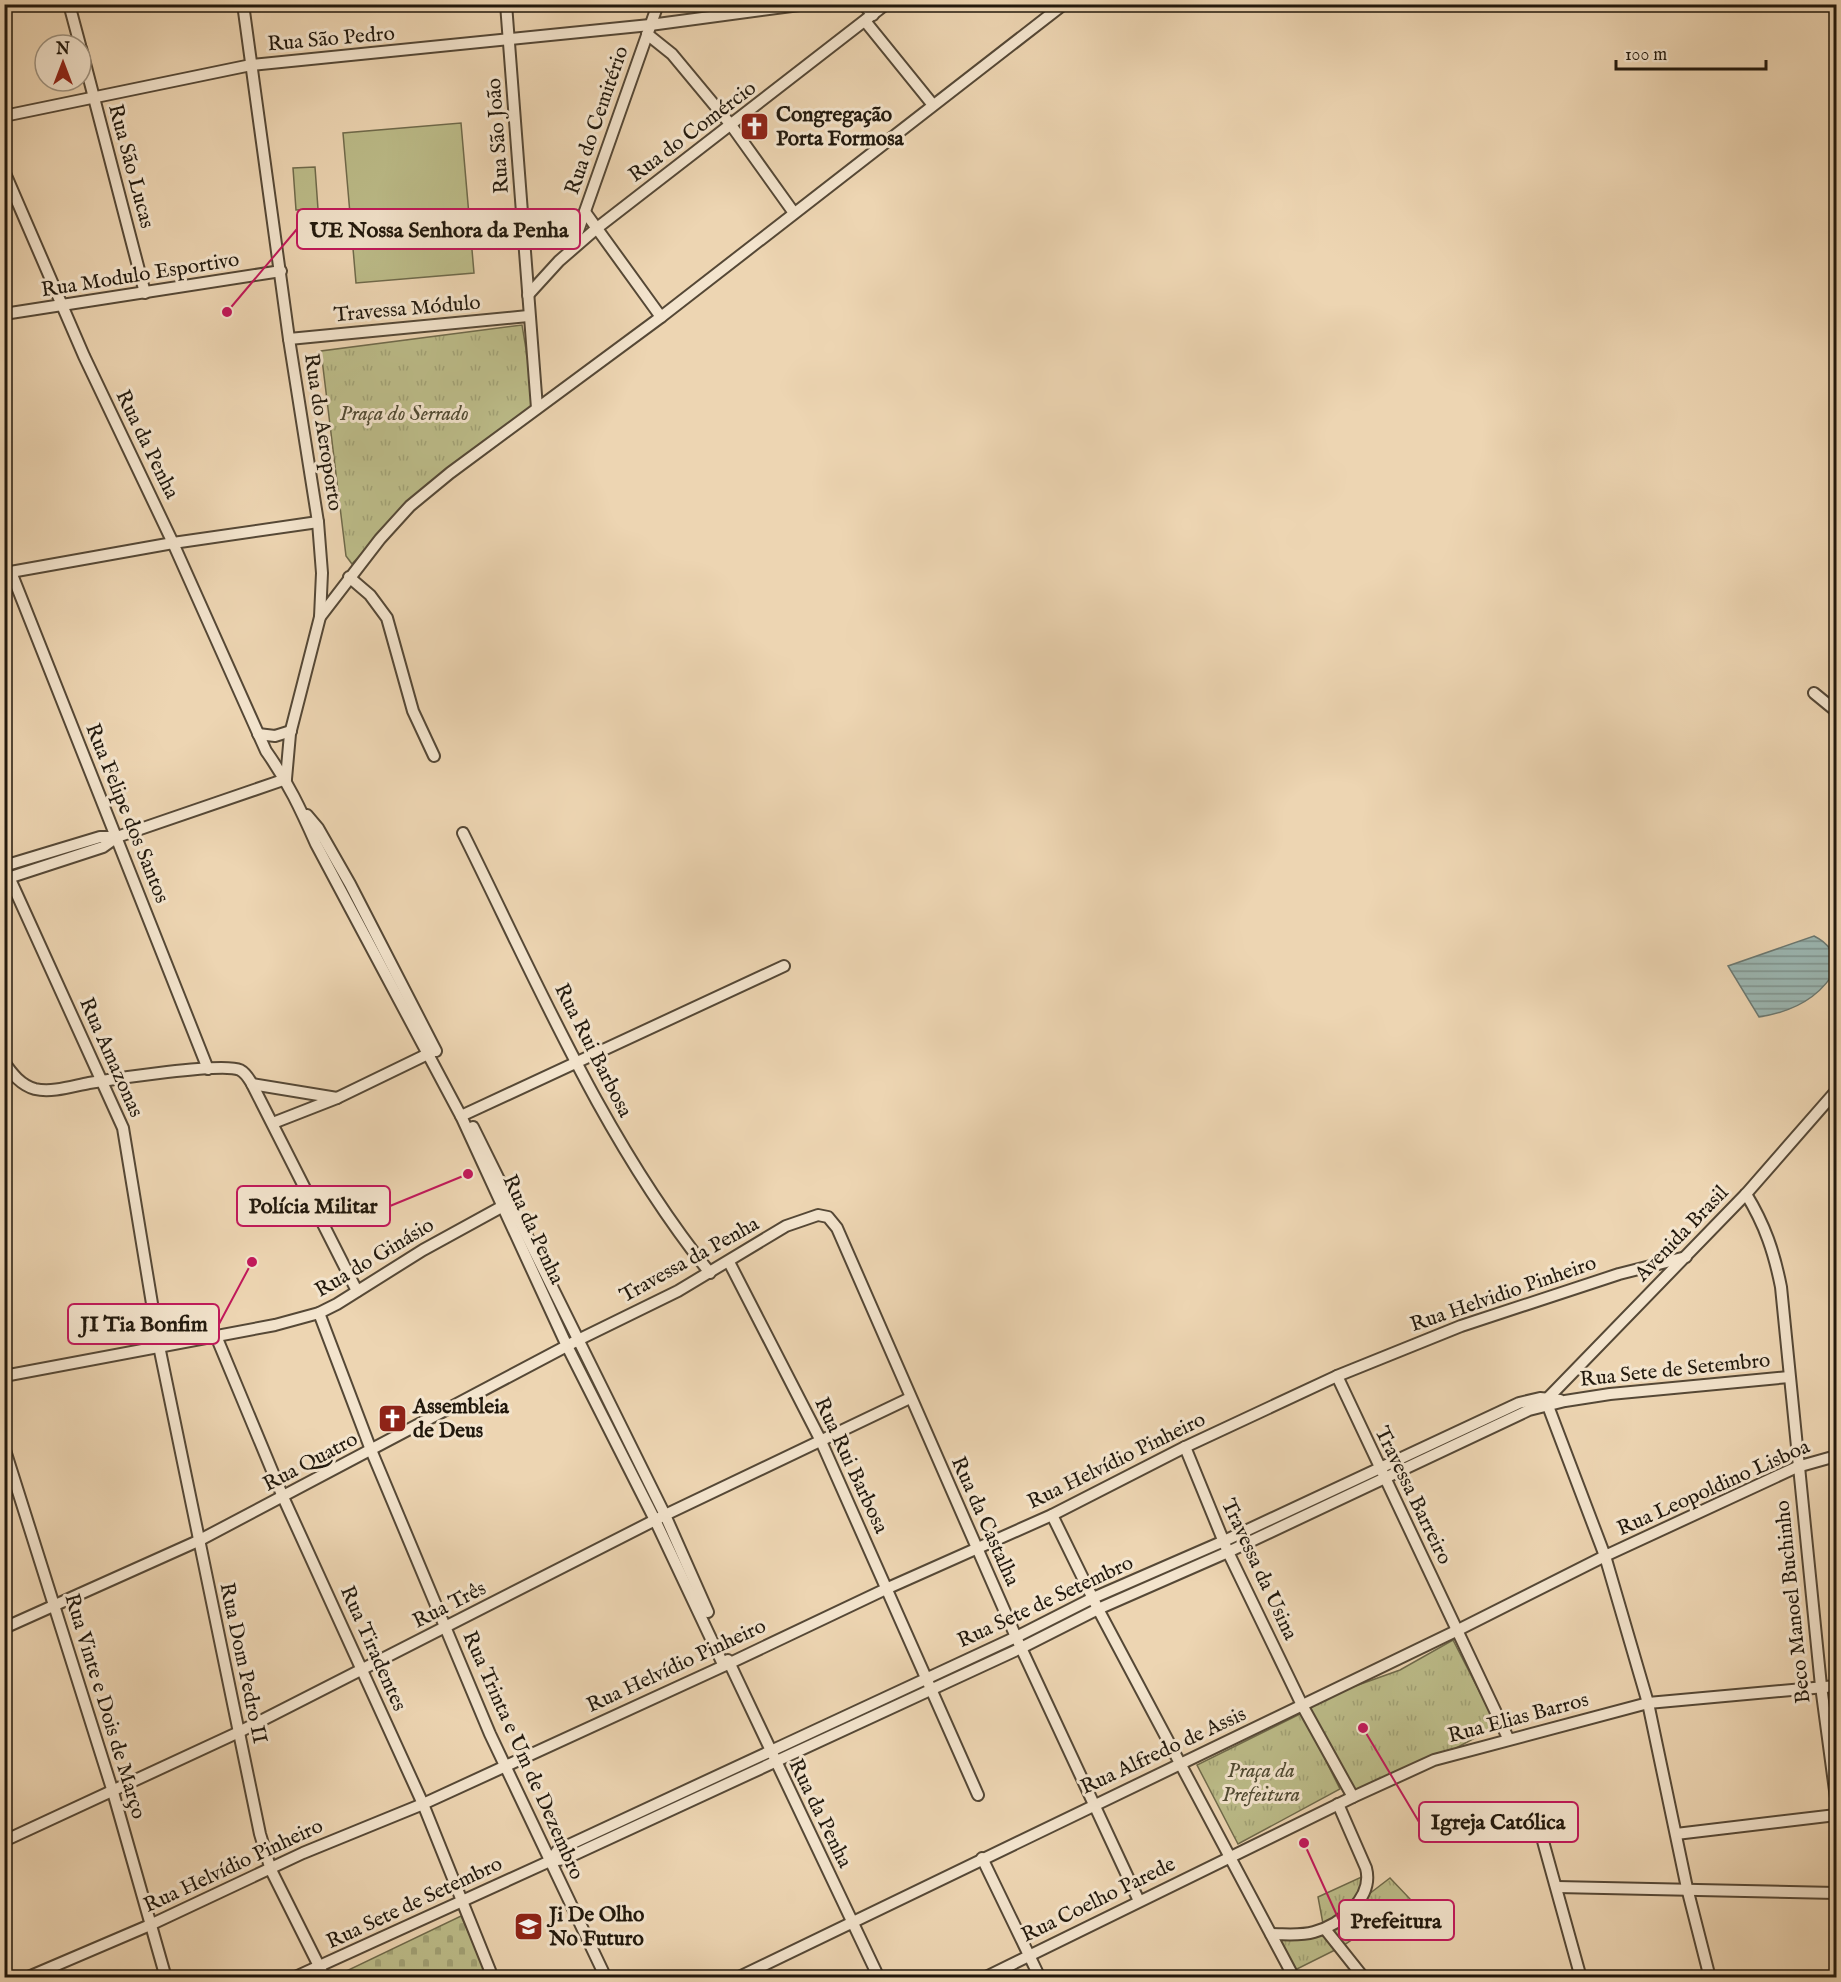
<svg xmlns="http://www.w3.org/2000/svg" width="1841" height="1982" font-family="'IM FELL English',serif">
	<defs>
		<pattern id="cemetery-stones" width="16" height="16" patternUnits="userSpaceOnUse" patternTransform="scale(1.5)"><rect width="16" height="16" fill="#bcbc89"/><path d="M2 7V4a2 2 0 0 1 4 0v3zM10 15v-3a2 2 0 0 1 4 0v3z" fill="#a1a175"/></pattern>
		<pattern id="park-tufts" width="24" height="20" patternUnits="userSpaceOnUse" patternTransform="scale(1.5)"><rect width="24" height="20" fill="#bcbc89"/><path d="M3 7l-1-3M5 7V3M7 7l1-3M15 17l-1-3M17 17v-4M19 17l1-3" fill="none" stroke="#a1a175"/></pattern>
		<pattern id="water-rules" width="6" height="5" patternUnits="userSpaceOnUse" patternTransform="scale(1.5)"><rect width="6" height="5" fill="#9bb7b3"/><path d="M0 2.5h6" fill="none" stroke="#7e9490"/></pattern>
	</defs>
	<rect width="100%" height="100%" fill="#edd5b2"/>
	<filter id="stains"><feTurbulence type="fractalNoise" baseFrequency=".00333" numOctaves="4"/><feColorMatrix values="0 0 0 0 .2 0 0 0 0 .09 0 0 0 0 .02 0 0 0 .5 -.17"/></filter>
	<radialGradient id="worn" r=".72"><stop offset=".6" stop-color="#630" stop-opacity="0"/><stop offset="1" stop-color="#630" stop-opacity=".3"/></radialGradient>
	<!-- cemetery -->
	<polygon fill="url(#cemetery-stones)" stroke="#6f6a4b" stroke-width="1.5" points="461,1916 489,1977 342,1978 340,1974"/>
	<!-- park -->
	<g fill="url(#park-tufts)" stroke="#6f6a4b" stroke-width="1.5">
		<polygon points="522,325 535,404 416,494 352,564 346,556 321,351"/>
		<polygon points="1453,1640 1497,1726 1434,1760 1353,1797 1302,1705 1400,1670"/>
		<polygon points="1302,1713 1340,1789 1238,1844 1197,1765"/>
		<polygon points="1368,1874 1364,1893 1335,1920 1390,1878 1411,1900 1341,1947 1291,1972 1271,1934 1324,1929 1318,1897"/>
	</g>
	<!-- pitch -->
	<g fill="#bcbc89" stroke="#6f6a4b" stroke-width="1.5">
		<polygon points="461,123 474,273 356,283 343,133"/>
		<polygon points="315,167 318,209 296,210 293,168"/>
	</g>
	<!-- water -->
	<path fill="url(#water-rules)" stroke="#6b7871" stroke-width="1.5" d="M 1814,936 C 1830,944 1833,952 1836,969 C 1820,998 1792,1012 1759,1017 L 1728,966 Z"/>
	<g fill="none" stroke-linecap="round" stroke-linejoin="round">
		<defs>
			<g id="minor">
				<polyline points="69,4 80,45"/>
				<polyline points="243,4 289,339 318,522 322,573 320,617"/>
				<polyline points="506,4 537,408"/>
				<polyline points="863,4 873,15"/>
				<polyline points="865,21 933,105"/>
				<polyline points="647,34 672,54 731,125 794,213"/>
				<polyline points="81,48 145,293"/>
				<polyline points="4,116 251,65 650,25 807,4"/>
				<path d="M 4,171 L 84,356 L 173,543 L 266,751 C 288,782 301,810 316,844 L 462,1118 L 567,1346 L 655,1520 L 722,1662 L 728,1664"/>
				<polyline points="585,212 661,317"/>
				<polyline points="572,248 658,4"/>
				<polyline points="528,295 559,261 597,228 886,4"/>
				<polyline points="4,314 281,271"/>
				<polyline points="289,339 528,316"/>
				<polyline points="11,572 208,1069"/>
				<polyline points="5,573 173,543 318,522"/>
				<polyline points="349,577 370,595 387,618 413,711 434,756"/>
				<polyline points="1814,693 1836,711"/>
				<polyline points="258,734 275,736 291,731"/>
				<polyline points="286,779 290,734 320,617 380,539 410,506 450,473 661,317 1064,4"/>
				<polyline points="307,815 318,828 350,884 436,1051"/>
				<path d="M 463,833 C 538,984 604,1141 710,1273"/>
				<polyline points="4,866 123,1128 159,1346 260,1834 271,1870 325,1978"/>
				<polyline points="4,866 100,837 116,837"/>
				<polyline points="5,879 103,847 117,837 286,779"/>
				<path d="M 4,1062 C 12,1074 21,1085 35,1089 C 52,1093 73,1086 89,1083 C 113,1079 223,1062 240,1070 C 246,1073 249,1079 252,1084 L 357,1291"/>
				<polyline points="252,1084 337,1098"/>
				<polyline points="461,1116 784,966"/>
				<polyline points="273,1123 337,1098 434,1051"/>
				<polyline points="473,1127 665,1515 708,1612"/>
				<path d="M 1746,1194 C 1765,1225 1774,1252 1781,1287 L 1821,1686 L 1836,1798"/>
				<polyline points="729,1262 820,1439 978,1795"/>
				<polyline points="319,1313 371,1450 490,1734 606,1978"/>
				<polyline points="216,1336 283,1497 423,1804 493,1978"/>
				<polyline points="4,1376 275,1325 319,1313 337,1304 423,1250 505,1205"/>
				<polyline points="1337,1376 1508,1738"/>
				<polyline points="1548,1398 1746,1194 1836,1091"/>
				<polyline points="1548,1399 1548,1406 1605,1556 1648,1703 1687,1888 1710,1978"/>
				<polyline points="4,1447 113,1792 166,1978"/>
				<polyline points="1185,1447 1228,1552 1302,1705 1353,1797"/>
				<polyline points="1052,1515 1098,1609 1291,1972"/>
				<polyline points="4,1628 198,1541 578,1340 678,1291 786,1226 818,1215 828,1217 837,1228 1016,1637 1139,1901"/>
				<polyline points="728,1660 879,1978"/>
				<polyline points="1541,1834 1581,1978"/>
				<polyline points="1676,1834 1836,1815"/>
				<polyline points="4,1841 239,1732 665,1515 910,1398"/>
				<polyline points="982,1858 1040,1978"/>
				<polyline points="550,1861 558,1850 1016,1637 1093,1598 1224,1541 1519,1403 1540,1398 1560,1400"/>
				<polyline points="1557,1887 1836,1893"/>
				<polyline points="1325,1929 1364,1978"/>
				<path d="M 1271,1934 C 1286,1934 1300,1936 1314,1932 C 1340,1925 1374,1898 1366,1868 L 1338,1804"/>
				<polyline points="26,1978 150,1925 303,1853 423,1804 728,1664 888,1588 1052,1515 1185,1447 1337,1376 1461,1326 1619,1274 1686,1257"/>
				<polyline points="293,1978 550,1861 565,1859 1021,1648 1098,1609 1228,1552 1529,1410 1565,1401 1610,1394 1789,1377"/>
				<polyline points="737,1978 1458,1630 1605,1556 1797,1467 1836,1456"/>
				<polyline points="984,1978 1353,1797 1434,1760 1648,1703 1836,1686"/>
			</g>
		</defs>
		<!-- minor casing -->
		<use href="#minor" stroke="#554836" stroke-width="14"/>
		<!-- minor -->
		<use href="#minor" stroke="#f3e4cd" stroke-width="10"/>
	</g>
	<!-- icons -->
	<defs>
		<symbol id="church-square" viewBox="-11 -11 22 22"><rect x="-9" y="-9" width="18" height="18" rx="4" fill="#8f2418" stroke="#f3e4cd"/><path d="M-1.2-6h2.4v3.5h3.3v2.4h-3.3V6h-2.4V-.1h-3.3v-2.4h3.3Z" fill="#fff"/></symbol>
		<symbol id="school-square" viewBox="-11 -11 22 22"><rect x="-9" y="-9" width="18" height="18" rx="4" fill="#8f2418" stroke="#f3e4cd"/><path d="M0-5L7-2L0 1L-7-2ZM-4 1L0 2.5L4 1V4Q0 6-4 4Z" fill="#fff"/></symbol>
	</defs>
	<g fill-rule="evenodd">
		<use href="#church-square" x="738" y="110" width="33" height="33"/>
		<use href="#church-square" x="376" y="1402" width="33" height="33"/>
		<use href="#school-square" x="512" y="1910" width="33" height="33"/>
	</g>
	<g text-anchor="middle" stroke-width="6" stroke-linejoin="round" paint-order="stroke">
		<!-- street labels -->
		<g font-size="21" fill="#22190d" stroke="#f3e4cd">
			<text transform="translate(331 38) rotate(-5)" y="7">Rua São Pedro</text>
			<text transform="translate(596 120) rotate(-71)" y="7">Rua do Cemitério</text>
			<text transform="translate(692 131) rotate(-37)" y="7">Rua do Comércio</text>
			<text transform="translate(497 136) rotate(-94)" y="7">Rua São João</text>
			<text transform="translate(132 166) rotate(75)" y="7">Rua São Lucas</text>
			<text transform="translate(140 274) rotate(-9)" y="7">Rua Modulo Esportivo</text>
			<text transform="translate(407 308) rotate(-5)" y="7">Travessa Módulo</text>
			<text transform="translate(324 432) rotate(81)" y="7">Rua do Aeroporto</text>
			<text transform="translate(148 444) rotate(64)" y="7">Rua da Penha</text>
			<text transform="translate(128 813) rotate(68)" y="7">Rua Felipe dos Santos</text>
			<text transform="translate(594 1050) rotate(63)" y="7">Rua Rui Barbosa</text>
			<text transform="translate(112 1057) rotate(66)" y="7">Rua Amazonas</text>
			<text transform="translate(534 1229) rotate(65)" y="7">Rua da Penha</text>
			<text transform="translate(1681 1233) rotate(-46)" y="7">Avenida Brasil</text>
			<text transform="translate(374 1257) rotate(-31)" y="7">Rua do Ginásio</text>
			<text transform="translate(689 1259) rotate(-29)" y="7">Travessa da Penha</text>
			<text transform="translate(1503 1293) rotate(-19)" y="7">Rua Helvidio Pinheiro</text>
			<text transform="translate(1675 1369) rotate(-6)" y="7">Rua Sete de Setembro</text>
			<text transform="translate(1116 1460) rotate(-26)" y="7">Rua Helvídio Pinheiro</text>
			<text transform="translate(310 1461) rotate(-28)" y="7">Rua Quatro</text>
			<text transform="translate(852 1465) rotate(65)" y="7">Rua Rui Barbosa</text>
			<text transform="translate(1713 1487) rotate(-24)" y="7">Rua Leopoldino Lisboa</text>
			<text transform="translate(1414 1495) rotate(64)" y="7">Travessa Barreiro</text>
			<text transform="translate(986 1521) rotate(66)" y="7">Rua da Castalha</text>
			<text transform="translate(1260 1569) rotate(65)" y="7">Travessa da Usina</text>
			<text transform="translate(1045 1601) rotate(-25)" y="7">Rua Sete de Setembro</text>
			<text transform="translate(1792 1602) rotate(-96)" y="7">Beco Manoel Buchinho</text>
			<text transform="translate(449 1604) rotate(-27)" y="7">Rua Três</text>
			<text transform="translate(374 1648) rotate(66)" y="7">Rua Tiradentes</text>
			<text transform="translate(244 1663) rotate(78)" y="7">Rua Dom Pedro II</text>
			<text transform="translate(676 1665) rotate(-25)" y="7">Rua Helvídio Pinheiro</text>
			<text transform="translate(106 1706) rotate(73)" y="7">Rua Vinte e Dois de Março</text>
			<text transform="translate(1518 1717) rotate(-15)" y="7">Rua Elias Barros</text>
			<text transform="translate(1163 1750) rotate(-25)" y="7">Rua Alfredo de Assis</text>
			<text transform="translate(524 1755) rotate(66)" y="7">Rua Trinta e Um de Dezembro</text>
			<text transform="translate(821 1813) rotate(64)" y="7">Rua da Penha</text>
			<text transform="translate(233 1865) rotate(-25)" y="7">Rua Helvídio Pinheiro</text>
			<text transform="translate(1098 1899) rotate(-26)" y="7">Rua Coelho Parede</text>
			<text transform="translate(414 1902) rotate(-25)" y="7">Rua Sete de Setembro</text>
		</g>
		<!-- poi labels -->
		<g font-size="21" font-weight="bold" fill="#22190d" stroke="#f3e4cd" text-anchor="start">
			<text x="776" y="121">Congregação<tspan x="776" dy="24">Porta Formosa</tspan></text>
			<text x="413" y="1413">Assembleia<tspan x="413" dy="24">de Deus</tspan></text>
			<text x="549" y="1921">Ji De Olho<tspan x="549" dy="24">No Futuro</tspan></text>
		</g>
		<!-- park labels -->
		<g font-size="21" font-style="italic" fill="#504a32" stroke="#f3e4cd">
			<text x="404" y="420">Praça do Serrado</text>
			<text x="1261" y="1777">Praça da<tspan x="1261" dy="24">Prefeitura</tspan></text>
		</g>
	</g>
	<!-- callouts -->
	<path fill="none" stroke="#c2185b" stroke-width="2" d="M227 312L297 229M468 1174L390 1206M252 1262L219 1324M1363 1728L1419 1822M1304 1843L1339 1920"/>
	<g fill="#c2185b" stroke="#f3e4cd" stroke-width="2">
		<circle cx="227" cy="312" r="6"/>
		<circle cx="468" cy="1174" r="6"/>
		<circle cx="252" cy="1262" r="6"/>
		<circle cx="1363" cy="1728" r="6"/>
		<circle cx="1304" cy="1843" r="6"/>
	</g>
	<g fill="#f3e4cd" stroke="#c2185b" stroke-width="2">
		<rect x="297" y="209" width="283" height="40" rx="6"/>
		<rect x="237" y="1186" width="153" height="40" rx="6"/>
		<rect x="68" y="1304" width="151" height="40" rx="6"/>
		<rect x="1419" y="1802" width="159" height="40" rx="6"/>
		<rect x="1339" y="1900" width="115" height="40" rx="6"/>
	</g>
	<g font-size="22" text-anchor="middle" font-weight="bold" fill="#22190d">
		<text x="439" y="237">UE Nossa Senhora da Penha</text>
		<text x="313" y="1213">Polícia Militar</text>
		<text x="144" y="1331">JI Tia Bonfim</text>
		<text x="1498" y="1829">Igreja Católica</text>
		<text x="1396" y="1928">Prefeitura</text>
	</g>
	<!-- margin -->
	<rect width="1841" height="1982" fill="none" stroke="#edd5b2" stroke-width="24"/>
	<rect x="6" y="6" width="1829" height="1970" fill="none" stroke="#22190d" stroke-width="3"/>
	<rect x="12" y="12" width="1817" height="1958" fill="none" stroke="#22190d" stroke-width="1.5"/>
	<!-- north arrow -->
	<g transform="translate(63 63)"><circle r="28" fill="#f3e4cd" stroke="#9f9380" stroke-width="1.5"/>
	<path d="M0-4.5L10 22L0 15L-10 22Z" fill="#8f2418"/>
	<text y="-9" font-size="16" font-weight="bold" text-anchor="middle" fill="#22190d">N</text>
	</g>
	<!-- scale -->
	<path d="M1616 60v9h150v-9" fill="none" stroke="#22190d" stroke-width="3"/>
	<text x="1625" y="60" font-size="18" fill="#22190d" stroke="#f3e4cd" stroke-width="4.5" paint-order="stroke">100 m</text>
	<rect width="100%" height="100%" filter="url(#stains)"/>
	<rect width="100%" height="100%" fill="url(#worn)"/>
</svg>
